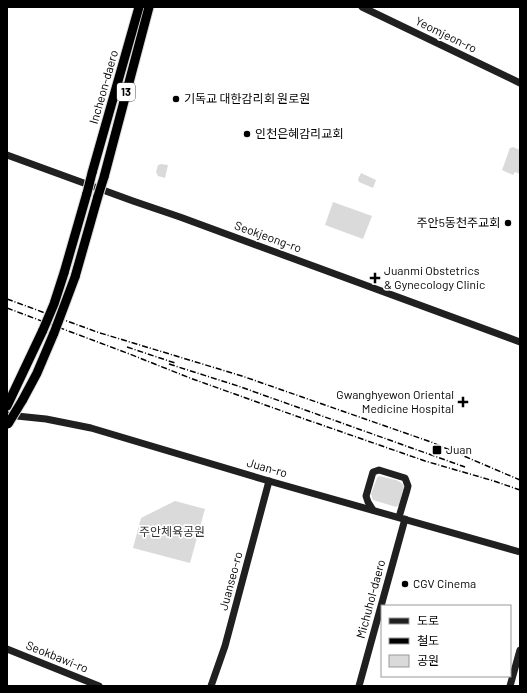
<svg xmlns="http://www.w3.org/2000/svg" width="527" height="693" font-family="Barlow,'Noto Sans KR',sans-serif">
	<rect width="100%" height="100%" fill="#fff"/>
	<!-- green -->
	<g fill="#dadada">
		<polygon points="513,147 520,150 520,174 515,172 513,175 502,170 510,148"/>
		<polygon points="161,164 168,165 165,178 158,176 156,172 158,165"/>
		<polygon points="361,173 376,180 373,188 359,182 358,179"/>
		<polygon points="333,202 372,216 363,239 325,225"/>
		<path d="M 379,476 C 387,478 400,479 404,486 L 399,505 L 396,507 L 373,500 L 371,494 L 377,478 Z"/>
		<polygon points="175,501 205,509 190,563 133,548 141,518"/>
	</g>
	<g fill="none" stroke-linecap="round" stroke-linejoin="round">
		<defs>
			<g id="highway">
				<polyline points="92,173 139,7"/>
				<polyline points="104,177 149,7"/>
				<polyline points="64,273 87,193"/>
				<polyline points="75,277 98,196"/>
				<polyline points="22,401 37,373 54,333"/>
				<polyline points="7,406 43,330"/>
			</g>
		</defs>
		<!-- highway casing -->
		<use href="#highway" stroke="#dbdbdb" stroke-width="11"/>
		<!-- secondary -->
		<g stroke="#202020" stroke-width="7">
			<polyline points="362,7 520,83"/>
			<polyline points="7,155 133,201 180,217 520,342"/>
			<polyline points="7,415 46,419 91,428 269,481 520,552"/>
			<polyline points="373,510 368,502 366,496 373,472 379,470 405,478 408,486 407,490 399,517"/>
			<polyline points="7,649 99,686"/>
			<polyline points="211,686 225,646 269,481"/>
			<polyline points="359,686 405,519"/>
			<polyline points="510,686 520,650"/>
		</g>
		<!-- highway -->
		<use href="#highway" stroke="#000" stroke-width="9"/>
		<!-- rail -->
		<g stroke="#000" stroke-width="1.5" stroke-dasharray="6 2 1 2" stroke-linecap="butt">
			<polyline points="7,299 97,332 242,376 431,442 520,480"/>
			<polyline points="7,308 127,353 190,378 296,416 425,461 494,481 520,490"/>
			<polyline points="127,347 175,363"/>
			<polyline points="169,364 238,386 465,467"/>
		</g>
		<defs>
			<g id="highway-bridge">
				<polyline points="87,193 92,173"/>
				<polyline points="98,196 104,177"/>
				<polyline points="43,330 54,304 64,273"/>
				<polyline points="54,333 75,277"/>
				<polyline points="8,424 22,401"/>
			</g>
		</defs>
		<!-- highway-bridge casing -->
		<use href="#highway-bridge" stroke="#dbdbdb" stroke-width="11" stroke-linecap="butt"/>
		<!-- highway-bridge -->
		<use href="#highway-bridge" stroke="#000" stroke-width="9"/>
	</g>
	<!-- markers -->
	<g fill="#000" stroke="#fff" stroke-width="1.5">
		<circle cx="176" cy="99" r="4"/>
		<circle cx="247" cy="134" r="4"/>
		<circle cx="508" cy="223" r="4"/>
		<path d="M373 272h4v4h4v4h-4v4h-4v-4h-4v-4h4z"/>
		<path d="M461 396h4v4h4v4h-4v4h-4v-4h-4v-4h4z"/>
		<rect x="432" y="445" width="10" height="10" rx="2"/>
		<circle cx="405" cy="584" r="4"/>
	</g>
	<g text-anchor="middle" stroke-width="3.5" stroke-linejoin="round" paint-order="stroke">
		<!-- shield labels -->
		<rect fill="#fff" stroke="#4c4c4c" stroke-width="1" x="117" y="83" width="18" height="18" rx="3"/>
		<g font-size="11" font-weight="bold" fill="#000">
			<text x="126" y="96">13</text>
		</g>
		<!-- street labels -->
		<g font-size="12" fill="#000" stroke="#fff">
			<text transform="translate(446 35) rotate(26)" y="4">Yeomjeon-ro</text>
			<text transform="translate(104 87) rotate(-74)" y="4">Incheon-daero</text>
			<text transform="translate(268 237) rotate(20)" y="4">Seokjeong-ro</text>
			<text transform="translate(267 468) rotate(16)" y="4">Juan-ro</text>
			<text transform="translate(231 581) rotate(-75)" y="4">Juanseo-ro</text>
			<text transform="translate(371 599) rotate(-75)" y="4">Michuhol-daero</text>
			<text transform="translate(57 657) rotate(22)" y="4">Seokbawi-ro</text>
		</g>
		<!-- poi labels -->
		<g font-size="12" fill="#000" stroke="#fff" text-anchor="start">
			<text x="184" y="103">기독교 대한감리회 원로원</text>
			<text x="255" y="138">인천은혜감리교회</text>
			<text x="500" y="227" text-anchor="end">주안5동천주교회</text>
			<text x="384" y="275">Juanmi Obstetrics<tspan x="384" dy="14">&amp; Gynecology Clinic</tspan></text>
			<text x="454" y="399" text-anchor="end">Gwanghyewon Oriental<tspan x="454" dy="14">Medicine Hospital</tspan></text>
			<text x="446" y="454">Juan</text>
			<text x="413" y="588">CGV Cinema</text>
		</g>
		<!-- park labels -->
		<g font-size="12" fill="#313131" stroke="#fff">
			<text x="172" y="536">주안체육공원</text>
		</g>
	</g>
	<!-- border -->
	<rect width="527" height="693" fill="none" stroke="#000000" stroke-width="16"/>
	<!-- legend -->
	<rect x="381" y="605" width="130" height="72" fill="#ffffff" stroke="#999999"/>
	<rect x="389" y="618" width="20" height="6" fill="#202020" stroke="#999999"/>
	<text x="417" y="625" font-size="12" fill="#000000">도로</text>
	<rect x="389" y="638" width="20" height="6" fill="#000000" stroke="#999999"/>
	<text x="417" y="645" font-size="12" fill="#000000">철도</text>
	<rect x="389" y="655" width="20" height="12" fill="#dadada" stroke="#999999"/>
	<text x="417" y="665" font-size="12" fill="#000000">공원</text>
</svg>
